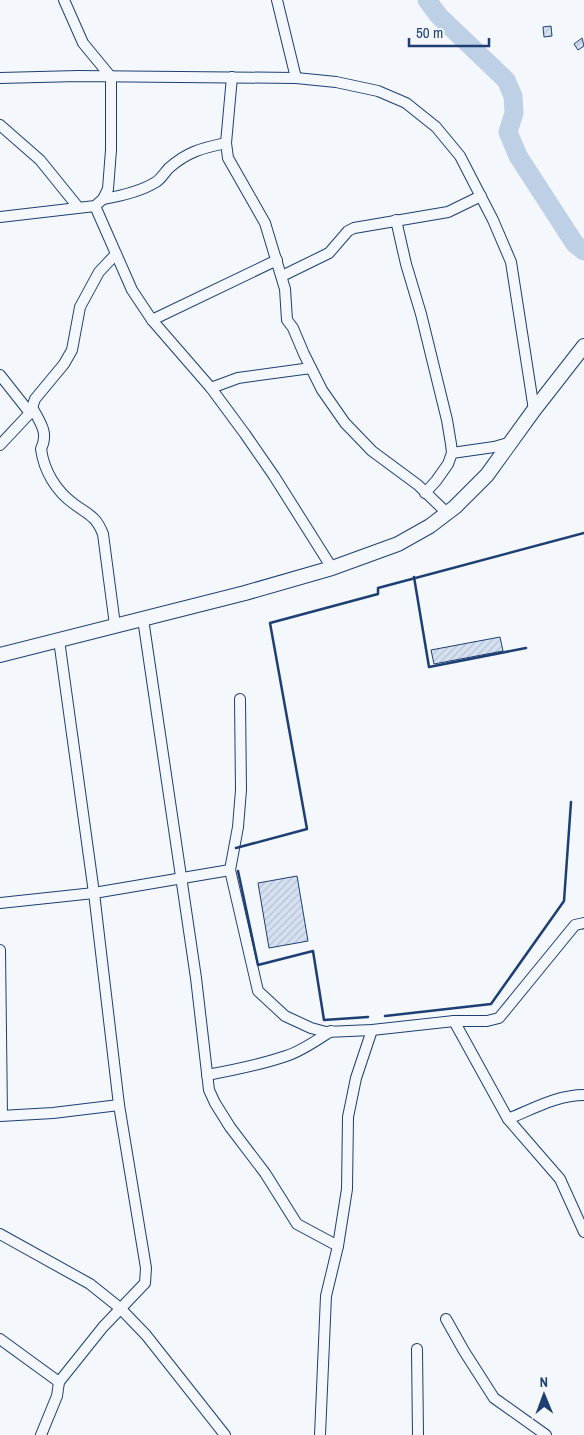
<svg xmlns="http://www.w3.org/2000/svg" width="584" height="1435" font-family="'Archivo Narrow',sans-serif">
	<defs>
		<pattern id="building-hatch" width="6" height="6" patternUnits="userSpaceOnUse" patternTransform="scale(1.25)"><rect width="6" height="6" fill="#d5e0f0"/><path d="M-1 1l2-2M0 6l6-6M5 7l2-2" fill="none" stroke="#b6c1d1"/></pattern>
	</defs>
	<rect width="100%" height="100%" fill="#f4f7fb"/>
	<g fill="none" stroke-linecap="round" stroke-linejoin="round">
		<!-- river -->
		<polyline stroke="#bed0e5" stroke-width="19" points="427,0 439,16 506,80 513,96 514,113 508,132 518,156 575,244 584,251"/>
	</g>
	<!-- building -->
	<g fill="url(#building-hatch)" stroke="#1d3f73">
		<polygon points="551,26 552,36 544,37 543,27"/>
		<polygon points="582,38 584,46 578,50 574,44"/>
		<polygon points="500,637 503,651 434,664 431,650"/>
		<polygon points="297,876 308,941 269,948 258,883"/>
	</g>
	<g fill="none" stroke-linecap="round" stroke-linejoin="round">
		<defs>
			<g id="minor">
				<polyline points="277,0 296,78"/>
				<polyline points="232,77 226,143 228,158 265,223 285,289 287,320 293,328 304,354 322,390 345,423 372,451 418,485 447,513"/>
				<polyline points="0,78 78,76 296,78 336,82 378,91 406,103 436,127 460,156 493,220 511,262 534,410"/>
				<polyline points="0,125 40,160 78,207"/>
				<path d="M 103,199 C 121,196 140,192 156,182 C 161,179 165,172 169,168 C 187,152 202,148 226,143"/>
				<polyline points="95,206 132,290 152,320 211,388 245,434 274,476 332,568"/>
				<polyline points="0,217 95,206 103,199 108,189 111,150 111,77 83,43 64,0"/>
				<polyline points="396,220 406,264 421,314 447,420 451,444 452,453 448,464 436,481 425,493"/>
				<polyline points="282,276 329,253 348,231 354,228 448,212 481,196"/>
				<polyline points="152,320 277,260"/>
				<polyline points="0,375 30,413"/>
				<polyline points="211,388 238,378 311,368"/>
				<path d="M 32,407 C 40,423 49,432 41,449 C 44,471 56,491 74,504 C 89,515 96,516 103,534 L 115,625"/>
				<polyline points="0,445 30,413 35,399 64,364 72,350 80,307 99,272 116,254"/>
				<polyline points="452,453 494,447 512,442"/>
				<polyline points="143,619 196,978 209,1090 215,1103 230,1127 265,1173 297,1224 338,1246"/>
				<polyline points="240,699 241,790 238,827 230,870 258,991 285,1016 311,1028 326,1032 372,1030 454,1021 487,1021 499,1018 575,925 584,923"/>
				<polyline points="0,903 94,893 230,870"/>
				<polyline points="0,950 2,1115"/>
				<polyline points="454,1021 508,1119 560,1179 584,1232"/>
				<path d="M 207,1075 C 234,1070 260,1065 286,1056 C 302,1051 317,1040 331,1031"/>
				<polyline points="0,1116 53,1113 119,1105"/>
				<path d="M 508,1119 C 533,1109 557,1095 584,1095"/>
				<polyline points="0,1234 90,1284 120,1308 146,1335 225,1435"/>
				<polyline points="446,1319 464,1351 494,1398 546,1435"/>
				<polyline points="0,1339 59,1382 57,1396 41,1435"/>
				<polyline points="417,1349 418,1435"/>
				<polyline points="59,1382 103,1327 145,1283 146,1268 119,1105 94,893 59,640"/>
				<polyline points="320,1435 326,1296 338,1246 347,1189 348,1117 356,1078 372,1030"/>
			</g>
			<polyline id="secondary" points="0,655 245,593 332,568 398,544 430,526 455,507 487,475 534,410 584,346"/>
		</defs>
		<!-- minor casing -->
		<use href="#minor" stroke="#1d3f73" stroke-width="12"/>
		<!-- secondary casing -->
		<use href="#secondary" stroke="#1d3f73" stroke-width="16"/>
		<!-- minor -->
		<use href="#minor" stroke="#f4f7fb" stroke-width="10"/>
		<!-- secondary -->
		<use href="#secondary" stroke="#f4f7fb" stroke-width="14"/>
		<!-- wall -->
		<g stroke="#1d3f73" stroke-width="2.5">
			<polyline points="414,577 429,667 526,648"/>
			<polyline points="236,848 307,829 270,623 378,594 378,588 584,533"/>
			<polyline points="238,871 258,965 313,951 324,1020 368,1017"/>
			<polyline points="385,1016 491,1004 564,901 571,802"/>
		</g>
	</g>
	<!-- north arrow -->
	<g transform="translate(544 1395) rotate(359)" stroke="#f4f7fb" stroke-width="4" paint-order="stroke">
	<path d="M0-4L9 19L0 12L-9 19Z" fill="#1d3f73"/>
	<text y="-8" font-size="14" font-weight="bold" text-anchor="middle" fill="#1d3f73">N</text>
	</g>
	<!-- scale -->
	<path d="M409 38v8h80v-8" fill="none" stroke="#1d3f73" stroke-width="2.5"/>
	<text x="416" y="38" font-size="15" fill="#1d3f73" stroke="#f4f7fb" stroke-width="4" paint-order="stroke">50 m</text>
</svg>
